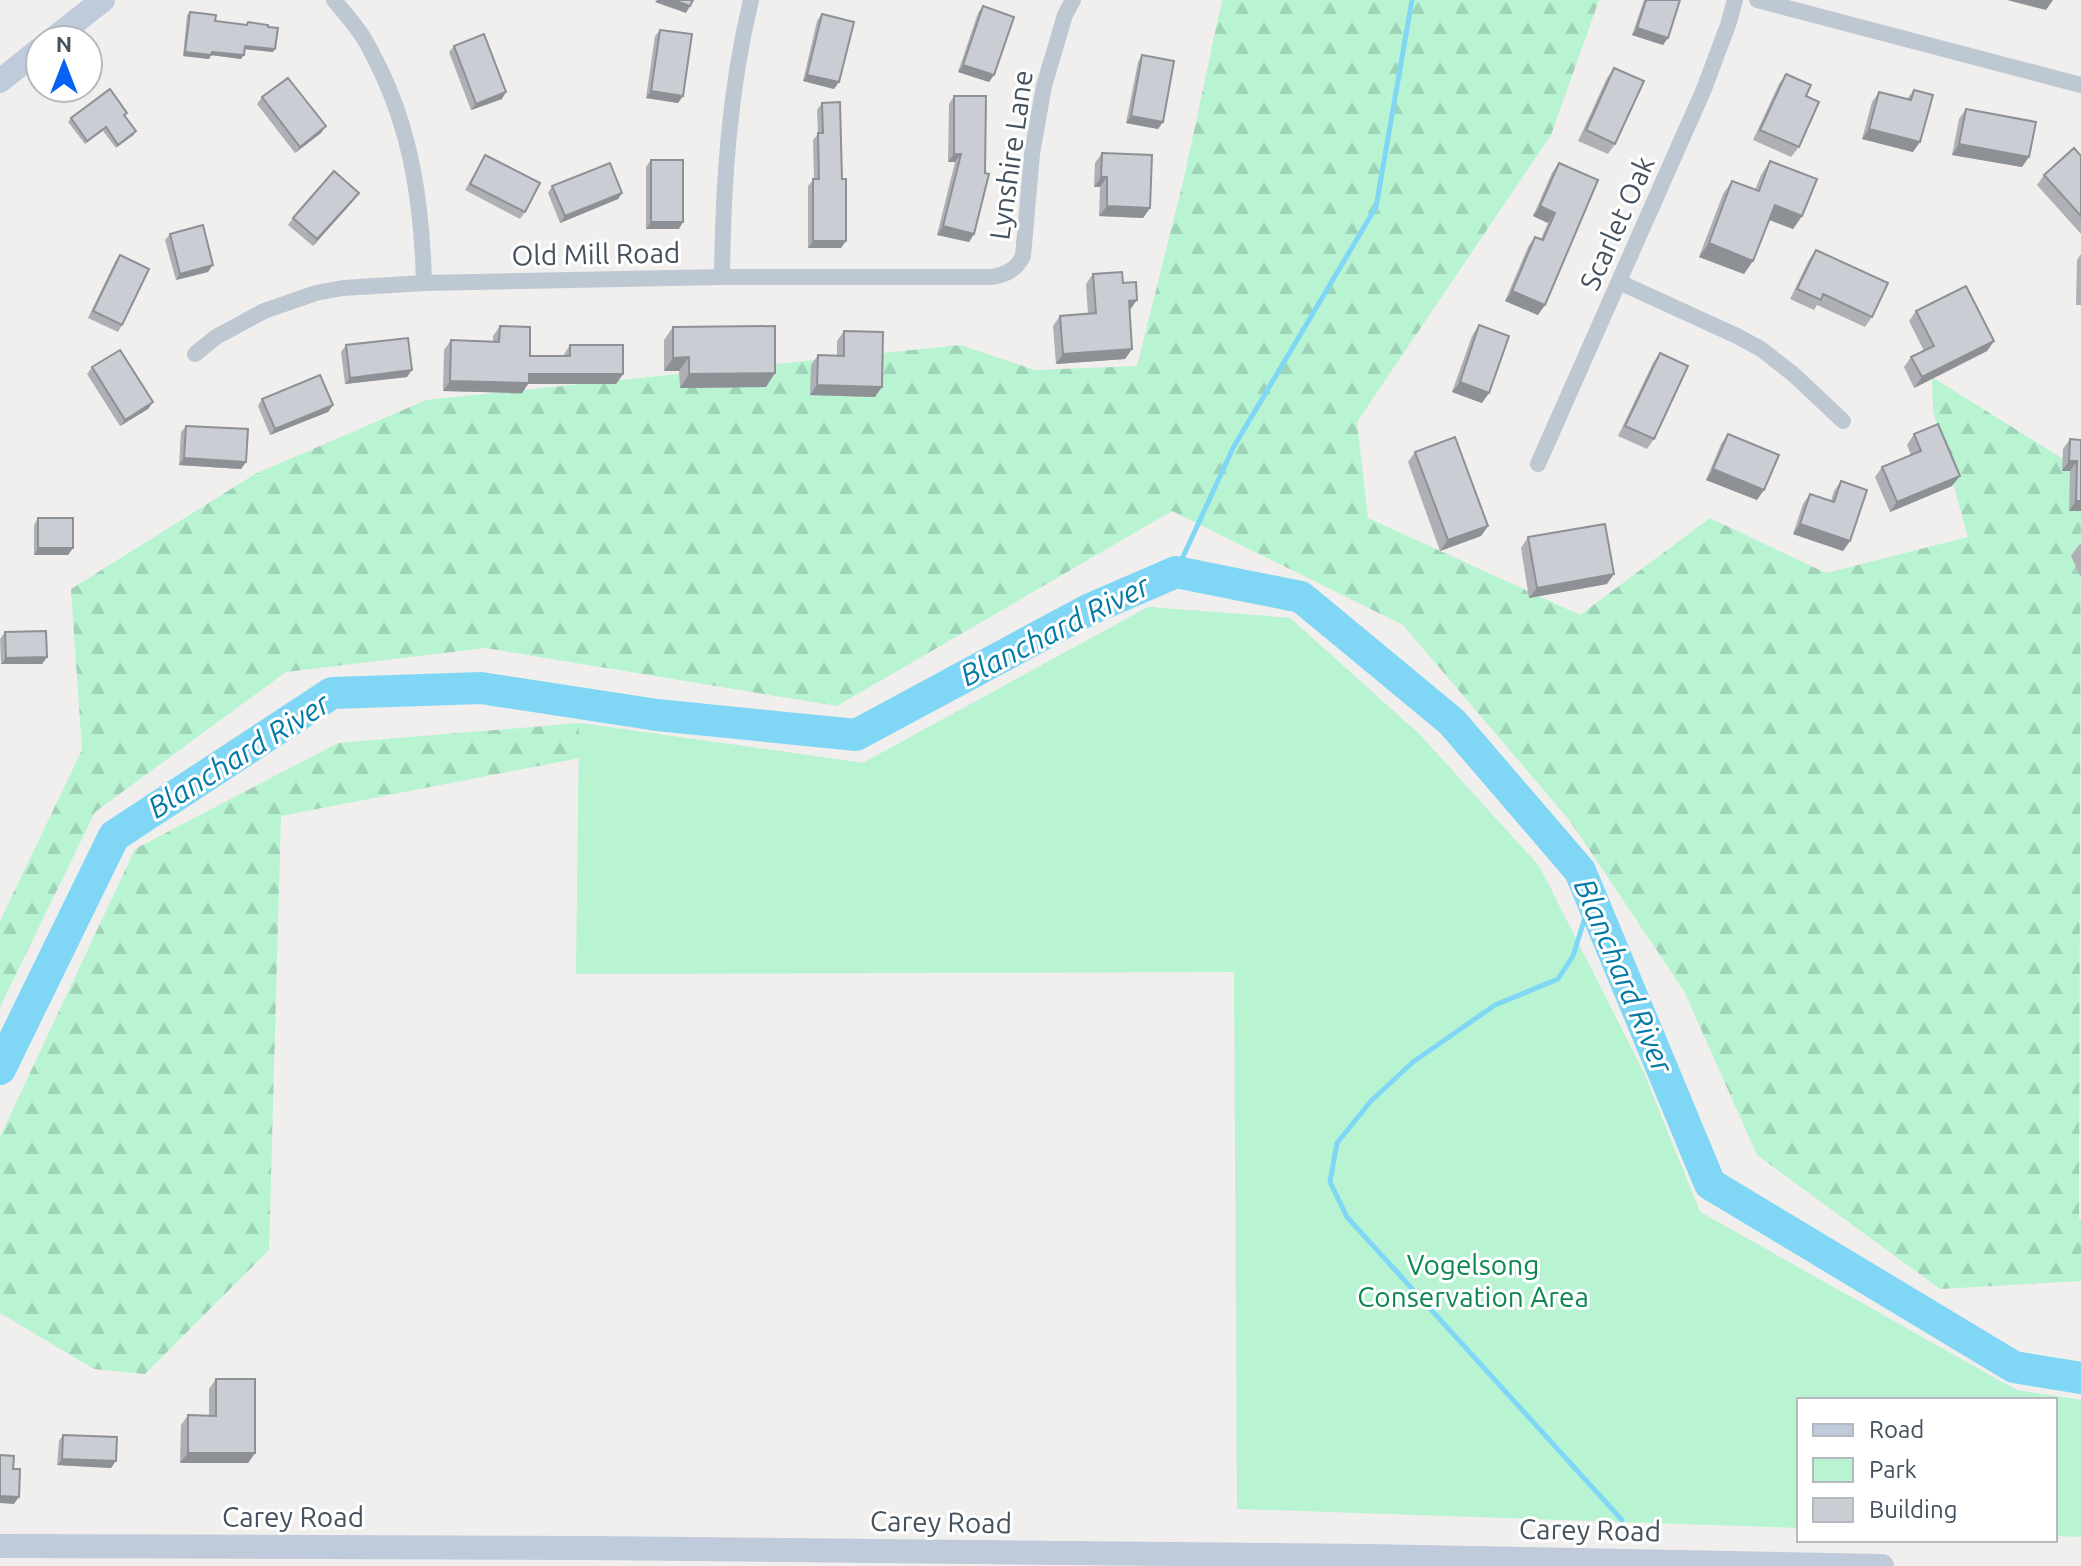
<svg xmlns="http://www.w3.org/2000/svg" width="2081" height="1566" font-family="Ubuntu,sans-serif">
	<defs>
		<pattern id="forest-firs" width="22" height="20" patternUnits="userSpaceOnUse" patternTransform="scale(2)"><rect width="22" height="20" fill="#b8f4d2"/><path d="M5 1l3.5 6h-7zM16 11l3.5 6h-7z" fill="#9fd3b7"/></pattern>
	</defs>
	<rect width="100%" height="100%" fill="#f1eeee"/>
	<!-- forest -->
	<g fill="url(#forest-firs)">
		<polygon points="1222,0 1599,0 1551,135 1357,422 1368,518 1580,615 1710,518 1826,573 1968,537 1933,411 1932,377 2081,470 2079,1218 2081,1220 2081,1281 1940,1289 1757,1155 1684,991 1570,821 1403,625 1172,511 837,706 485,648 286,672 95,812 0,1007 0,921 82,750 71,589 255,474 426,400 960,345 1035,370 1137,366 1184,178"/>
		<polygon points="1148,607 1290,618 1420,735 1539,866 1643,1071 1700,1212 2016,1390 2081,1400 1799,1400 1254,849 580,758 281,816 269,1250 145,1374 94,1369 0,1313 0,1137 135,849 338,743 579,723 863,763"/>
	</g>
	<!-- park -->
	<polygon fill="#b8f4d2" points="1148,607 1290,618 1420,735 1539,866 1643,1071 1700,1212 2016,1390 2081,1400 2081,1537 2055,1536 2055,1400 1799,1400 1799,1528 1237,1509 1234,972 576,974 579,723 863,763"/>
	<g fill="none" stroke-linecap="round" stroke-linejoin="round">
		<!-- stream -->
		<g stroke="#80d7f5" stroke-width="5">
			<polyline points="1176,572 1233,448 1376,207 1412,0"/>
			<polyline points="1591,898 1573,956 1558,979 1495,1005 1413,1062 1371,1101 1337,1143 1330,1182 1347,1217 1622,1520"/>
		</g>
		<!-- river -->
		<polyline stroke="#80d7f5" stroke-width="32" points="0,1069 114,836 332,693 481,688 657,715 856,735 1088,610 1176,572 1301,597 1452,722 1580,871 1710,1184 2014,1367 2081,1378"/>
		<!-- street -->
		<g stroke="#bdc8d2" stroke-width="16">
			<path d="M 334,0 C 343,11 353,22 361,34 C 367,42 371,52 376,61 C 412,131 422,206 424,283"/>
			<polyline points="1757,0 2081,85"/>
			<path d="M 722,277 C 723,184 729,91 751,0"/>
			<polyline points="1619,282 1737,336 1761,349 1793,374 1843,421"/>
			<path d="M 195,354 L 216,337 L 264,311 L 316,293 L 343,288 L 424,283 L 722,277 L 992,277 C 1007,274 1016,270 1023,256 L 1032,154 L 1039,114 L 1044,86 L 1065,15 L 1073,0"/>
			<polyline points="1538,464 1704,89 1728,25 1735,0"/>
		</g>
		<!-- secondary -->
		<g stroke="#bfcada" stroke-width="24">
			<polyline points="52,40 103,0"/>
			<polyline points="0,81 40,49"/>
			<polyline points="0,1546 592,1548 1366,1556 1882,1566"/>
		</g>
	</g>
	<!-- wall -->
	<g fill="#aeb0b6">
		<polygon points="1644,0 1680,0 1663,45 1632,35"/>
		<polygon points="983,6 994,75 989,82 958,72 978,13"/>
		<polygon points="190,12 215,21 246,25 248,22 273,52 244,49 241,59 211,55 209,59 183,56 187,15"/>
		<polygon points="822,14 834,89 803,81 817,21"/>
		<polygon points="660,30 683,96 678,103 646,98 655,36"/>
		<polygon points="454,46 502,99 471,110 449,52"/>
		<polygon points="1142,55 1163,122 1158,129 1126,123 1138,62"/>
		<polygon points="1614,68 1615,144 1608,154 1578,141 1607,78"/>
		<polygon points="1786,74 1806,96 1799,147 1791,157 1753,140 1779,84"/>
		<polygon points="1914,90 1913,152 1862,139 1872,102 1879,92 1907,99"/>
		<polygon points="954,96 974,234 969,242 937,235 955,162 948,162 949,104"/>
		<polygon points="262,97 326,126 321,133 295,153 257,104"/>
		<polygon points="822,103 841,248 808,248 808,186 814,179 813,140 818,134 817,110"/>
		<polygon points="1966,109 2022,167 1952,155 1959,119"/>
		<polygon points="125,116 134,135 116,148 103,131 85,144 68,122 71,118"/>
		<polygon points="1102,153 1150,208 1143,218 1099,216 1100,187 1094,187 1095,163"/>
		<polygon points="485,155 525,212 520,219 465,190"/>
		<polygon points="2081,156 2081,234 2037,185 2044,175"/>
		<polygon points="651,160 679,229 646,229 646,167"/>
		<polygon points="1770,161 1802,216 1793,229 1769,220 1744,274 1699,257 1723,194 1732,181 1755,190 1761,175"/>
		<polygon points="1559,163 1598,180 1538,315 1505,301 1528,247 1535,237 1541,239 1548,223 1533,216 1552,173"/>
		<polygon points="552,186 622,193 618,199 560,223 548,193"/>
		<polygon points="354,200 313,246 288,225 293,218"/>
		<polygon points="170,234 208,272 176,280 165,240"/>
		<polygon points="1816,250 1872,317 1865,327 1817,305 1814,310 1790,299 1809,260"/>
		<polygon points="2081,254 2081,305 2076,305 2077,260"/>
		<polygon points="120,255 122,325 118,332 88,318 115,262"/>
		<polygon points="1093,274 1123,283 1129,310 1132,349 1125,359 1056,364 1053,326 1060,316 1088,314 1086,284"/>
		<polygon points="1916,311 1994,341 1987,351 1914,388 1904,367 1911,357 1924,351 1909,321"/>
		<polygon points="1479,325 1482,403 1452,392 1472,336"/>
		<polygon points="500,326 530,356 563,356 570,345 623,374 616,384 528,384 522,393 443,391 444,350 451,340 493,341 493,336"/>
		<polygon points="673,327 766,387 680,388 679,371 664,371 664,340"/>
		<polygon points="844,331 875,397 810,395 811,365 818,355 837,356 837,341"/>
		<polygon points="346,345 407,377 345,384 341,352"/>
		<polygon points="1660,353 1654,439 1647,449 1618,436 1653,363"/>
		<polygon points="92,367 153,402 148,409 120,426 87,374"/>
		<polygon points="262,399 333,405 328,412 270,435 258,406"/>
		<polygon points="186,426 246,462 241,469 179,465 181,432"/>
		<polygon points="1728,434 1757,500 1706,480 1721,444"/>
		<polygon points="1914,434 1952,486 1890,512 1875,477 1882,467 1911,455 1907,445"/>
		<polygon points="2070,439 2081,440 2081,511 2069,511 2070,471 2062,471 2063,449"/>
		<polygon points="1415,452 1488,526 1481,536 1440,551 1408,462"/>
		<polygon points="1841,481 1850,541 1843,551 1793,534 1803,504 1810,494 1831,501 1834,491"/>
		<polygon points="38,518 73,548 68,555 34,555 34,525"/>
		<polygon points="1528,537 1607,584 1529,598 1521,548"/>
		<polygon points="2081,544 2081,577 2071,556 2078,546"/>
		<polygon points="5,632 47,657 42,664 1,664 0,639"/>
		<polygon points="216,1379 255,1453 248,1463 180,1463 181,1425 188,1415 209,1415 209,1389"/>
		<polygon points="63,1435 111,1468 57,1465 59,1441"/>
	</g>
	<!-- shaded-wall -->
	<g fill="#8d9094">
		<polygon points="657,0 673,0 690,6 686,13 655,2"/>
		<polygon points="2007,0 2053,0 2046,10"/>
		<polygon points="1637,28 1668,38 1663,45 1632,35"/>
		<polygon points="245,46 275,49 273,52 243,49"/>
		<polygon points="185,52 212,52 244,55 241,59 211,55 209,59 183,56"/>
		<polygon points="963,65 994,75 989,82 958,72"/>
		<polygon points="807,75 839,82 834,89 803,81"/>
		<polygon points="651,91 683,96 678,103 646,98"/>
		<polygon points="506,92 502,99 471,110 476,104"/>
		<polygon points="1131,116 1163,122 1158,129 1126,123"/>
		<polygon points="326,126 321,133 295,153 300,147"/>
		<polygon points="1869,129 1920,142 1913,152 1862,139"/>
		<polygon points="1959,144 2029,157 2022,167 1952,155"/>
		<polygon points="954,154 961,154 955,162 948,162"/>
		<polygon points="1101,177 1107,177 1100,187 1094,187"/>
		<polygon points="359,193 354,200 313,246 317,239"/>
		<polygon points="622,193 618,199 560,223 565,216"/>
		<polygon points="1775,205 1802,216 1793,229 1765,218"/>
		<polygon points="1107,206 1150,208 1143,218 1099,216"/>
		<polygon points="1540,206 1555,213 1548,223 1533,216"/>
		<polygon points="651,222 683,222 679,229 646,229"/>
		<polygon points="943,226 974,234 969,242 937,235"/>
		<polygon points="813,241 846,241 841,248 808,248"/>
		<polygon points="1709,243 1753,261 1744,274 1699,257"/>
		<polygon points="213,265 208,272 176,280 180,274"/>
		<polygon points="1512,291 1545,305 1538,315 1505,301"/>
		<polygon points="1137,300 1130,310 1129,301"/>
		<polygon points="1994,341 1987,351 1914,388 1922,377"/>
		<polygon points="1132,349 1125,359 1056,364 1063,354"/>
		<polygon points="689,357 679,371 664,371 673,358"/>
		<polygon points="412,370 407,377 345,384 350,378"/>
		<polygon points="775,373 766,387 680,388 689,374"/>
		<polygon points="529,374 623,374 616,384 528,384 522,393 443,391 450,381"/>
		<polygon points="1460,382 1489,393 1482,403 1452,392"/>
		<polygon points="817,385 882,387 875,397 810,395"/>
		<polygon points="153,402 148,409 120,426 125,420"/>
		<polygon points="333,405 328,412 270,435 275,429"/>
		<polygon points="184,458 246,462 241,469 179,465"/>
		<polygon points="2069,461 2077,461 2070,471 2062,471"/>
		<polygon points="1713,469 1764,490 1757,500 1706,480"/>
		<polygon points="1960,476 1952,486 1890,512 1897,502"/>
		<polygon points="2076,501 2081,501 2081,511 2069,511"/>
		<polygon points="1800,524 1850,541 1843,551 1793,534"/>
		<polygon points="1488,526 1481,536 1440,551 1448,540"/>
		<polygon points="38,548 73,548 68,555 34,555"/>
		<polygon points="1614,574 1607,584 1529,598 1537,588"/>
		<polygon points="47,657 42,664 1,664 6,658"/>
		<polygon points="188,1453 255,1453 248,1463 180,1463"/>
		<polygon points="62,1459 116,1461 111,1468 57,1465"/>
		<polygon points="0,1496 19,1497 14,1504 0,1503"/>
	</g>
	<!-- building -->
	<g fill="#cacdd4" stroke="#8d9094" stroke-width="2">
		<polygon points="673,0 693,0 690,6"/>
		<polygon points="1646,0 1680,0 1668,38 1637,28"/>
		<polygon points="983,6 1014,17 994,75 963,65"/>
		<polygon points="190,12 216,15 215,21 247,25 248,22 268,25 268,27 278,28 275,49 245,46 244,55 212,52 211,55 185,52"/>
		<polygon points="822,14 854,22 839,82 807,75"/>
		<polygon points="660,30 692,34 683,96 651,91"/>
		<polygon points="484,34 506,92 476,104 454,46"/>
		<polygon points="1142,55 1174,61 1163,122 1131,116"/>
		<polygon points="1614,68 1644,81 1615,144 1586,130"/>
		<polygon points="1786,74 1811,85 1806,96 1819,102 1799,147 1760,130"/>
		<polygon points="288,78 326,126 300,147 262,97"/>
		<polygon points="110,89 127,113 124,115 136,131 118,145 106,127 87,141 71,118"/>
		<polygon points="1914,90 1933,95 1920,142 1869,129 1879,92 1911,100"/>
		<polygon points="954,96 986,96 985,173 989,174 974,234 943,226 961,154 954,154"/>
		<polygon points="840,102 842,179 846,179 846,241 813,241 813,179 819,179 818,133 823,133 822,103"/>
		<polygon points="1966,109 2036,122 2029,157 1959,144"/>
		<polygon points="2074,148 2081,156 2081,216 2044,175"/>
		<polygon points="1102,153 1152,155 1150,208 1107,206 1107,177 1101,177"/>
		<polygon points="485,155 540,183 525,212 470,184"/>
		<rect x="651" y="160" width="32" height="62"/>
		<polygon points="1770,161 1817,179 1802,216 1775,205 1753,261 1709,243 1732,181 1759,191"/>
		<polygon points="610,163 622,193 565,216 552,186"/>
		<polygon points="1559,163 1598,180 1545,305 1512,291 1535,237 1543,240 1555,213 1540,206"/>
		<polygon points="334,171 359,193 317,239 293,218"/>
		<polygon points="203,225 213,265 180,274 170,234"/>
		<polygon points="1816,250 1888,283 1872,317 1823,294 1821,300 1797,289"/>
		<polygon points="120,255 149,269 122,325 93,311"/>
		<polygon points="1122,272 1123,283 1136,282 1137,300 1129,301 1132,349 1063,354 1060,316 1096,313 1093,274"/>
		<polygon points="1966,286 1994,341 1922,377 1911,357 1934,346 1916,311"/>
		<polygon points="1479,325 1509,336 1489,393 1460,382"/>
		<polygon points="500,326 530,327 530,356 570,356 570,345 623,345 623,374 529,374 529,383 450,381 451,340 499,342"/>
		<polygon points="775,326 775,373 689,374 689,357 673,358 673,327"/>
		<polygon points="844,331 883,332 882,387 817,385 818,355 844,356"/>
		<polygon points="408,338 412,370 350,378 346,345"/>
		<polygon points="120,350 153,402 125,420 92,367"/>
		<polygon points="1660,353 1688,366 1654,439 1625,426"/>
		<polygon points="320,375 333,405 275,429 262,399"/>
		<polygon points="1938,424 1960,476 1897,502 1882,467 1921,451 1914,434"/>
		<polygon points="186,426 248,429 246,462 184,458"/>
		<polygon points="1728,434 1779,455 1764,490 1713,469"/>
		<polygon points="1455,437 1488,526 1448,540 1415,452"/>
		<polygon points="2070,439 2081,440 2081,501 2076,501 2077,461 2069,461"/>
		<polygon points="1841,481 1867,490 1850,541 1800,524 1810,494 1834,502"/>
		<rect x="38" y="518" width="35" height="30"/>
		<polygon points="1605,524 1614,574 1537,588 1528,537"/>
		<polygon points="46,631 47,657 6,658 5,632"/>
		<polygon points="216,1379 255,1379 255,1453 188,1453 188,1415 216,1416"/>
		<polygon points="63,1435 117,1437 116,1461 62,1459"/>
		<polygon points="0,1455 14,1456 13,1469 20,1469 19,1497 0,1496"/>
	</g>
	<g text-anchor="middle" stroke-width="6" stroke-linejoin="round" paint-order="stroke">
		<!-- street labels -->
		<g font-size="28" fill="#44515e" stroke="#fff">
			<text transform="translate(1011 155) rotate(-82)" y="10">Lynshire Lane</text>
			<text transform="translate(1617 223) rotate(-66)" y="10">Scarlet Oak</text>
			<text transform="translate(596 254) rotate(-1)" y="10">Old Mill Road</text>
			<text x="293" y="1527">Carey Road</text>
			<text transform="translate(941 1522) rotate(1)" y="10">Carey Road</text>
			<text transform="translate(1590 1530) rotate(1)" y="10">Carey Road</text>
		</g>
		<!-- park labels -->
		<g font-size="28" fill="#0d8851" stroke="#fff">
			<text x="1473" y="1275">Vogelsong<tspan x="1473" dy="32">Conservation Area</tspan></text>
		</g>
		<!-- water labels -->
		<g font-size="30" font-style="italic" fill="#027aa5" stroke="#fff">
			<text transform="translate(1055 631) rotate(-27)" y="10">Blanchard River</text>
			<text transform="translate(239 756) rotate(-32)" y="10">Blanchard River</text>
			<text transform="translate(1623 976) rotate(67)" y="10">Blanchard River</text>
		</g>
	</g>
	<!-- legend -->
	<rect x="1797" y="1398" width="260" height="144" fill="#ffffff" stroke="#b4b9bf" stroke-width="2"/>
	<rect x="1813" y="1424" width="40" height="12" fill="#bfcada" stroke="#b4b9bf" stroke-width="2"/>
	<text x="1869" y="1438" font-size="24" fill="#44515e">Road</text>
	<rect x="1813" y="1458" width="40" height="24" fill="#b8f4d2" stroke="#b4b9bf" stroke-width="2"/>
	<text x="1869" y="1478" font-size="24" fill="#44515e">Park</text>
	<rect x="1813" y="1498" width="40" height="24" fill="#cacdd4" stroke="#b4b9bf" stroke-width="2"/>
	<text x="1869" y="1518" font-size="24" fill="#44515e">Building</text>
	<!-- north arrow -->
	<g transform="translate(64 64)"><circle r="38" fill="#ffffff" stroke="#b4b9bf" stroke-width="2"/>
	<path d="M0-6L14 30L0 20L-14 30Z" fill="#0661f4"/>
	<text y="-12" font-size="22" font-weight="bold" text-anchor="middle" fill="#44515e">N</text>
	</g>
</svg>
